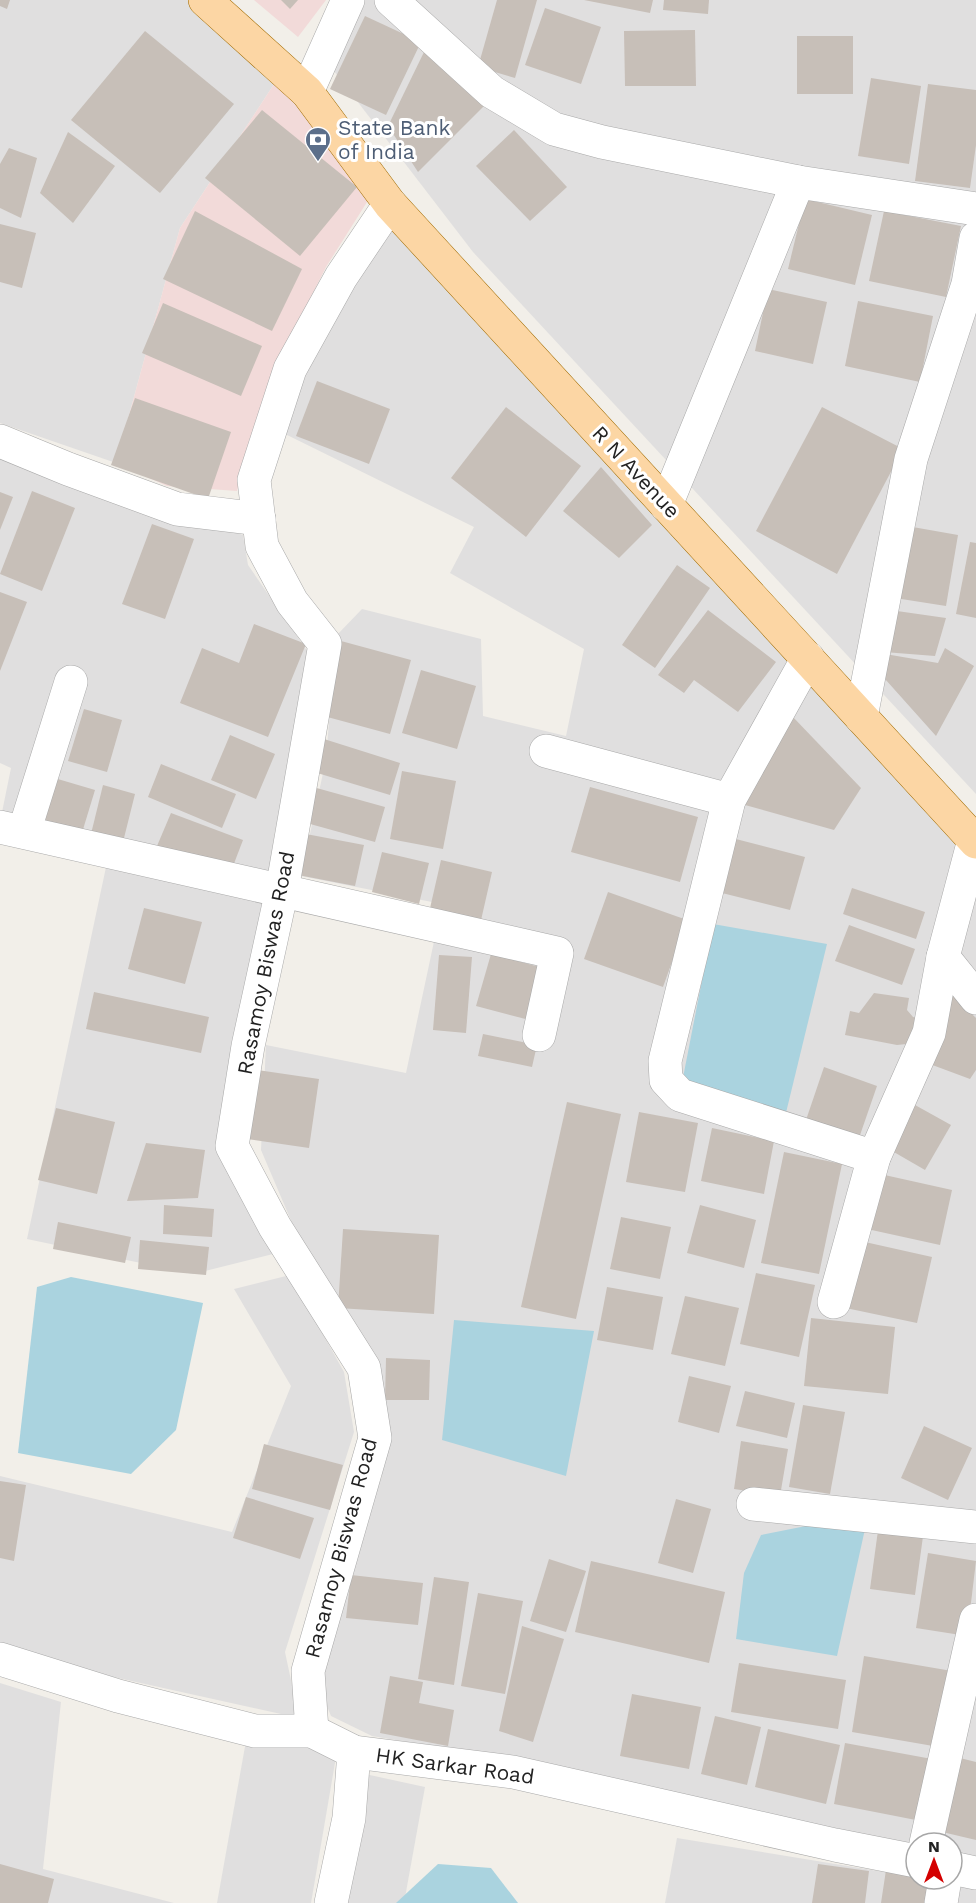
<svg xmlns="http://www.w3.org/2000/svg" width="976" height="1903" font-family="'Work Sans',sans-serif">
	<rect width="100%" height="100%" fill="#f2efe9"/>
	<!-- residential -->
	<g fill="#e0dfdf">
		<polygon points="0,0 192,0 278,78 180,228 116,463 0,423"/>
		<polygon points="361,0 976,0 976,794 473,252 324,58"/>
		<polygon points="392,226 976,847 976,1864 952,1859 952,1843 916,1843 916,1852 584,1772 372,1736 331,1716 312,1670 382,1476 375,1356 304,1251 261,1150 266,1045 406,1073 442,904 301,876 326,759 336,636 362,609 481,639 483,716 566,736 584,649 450,573 474,527 283,433 321,336"/>
		<polygon points="0,447 243,535 248,565 308,652 306,715 275,831 225,1155 273,1254 193,1274 27,1239 109,853 0,822 11,768 0,763"/>
		<polygon points="290,1275 344,1372 354,1432 285,1652 299,1718 100,1674 0,1646 0,1476 232,1532 291,1386 234,1289"/>
		<polygon points="0,1683 61,1702 43,1869 174,1903 0,1903"/>
		<polygon points="246,1741 314,1744 336,1757 311,1903 217,1903"/>
		<polygon points="365,1774 425,1787 404,1903 342,1903"/>
		<polygon points="677,1838 976,1887 976,1903 665,1903"/>
	</g>
	<!-- commercial -->
	<g fill="#f2dad9">
		<polygon points="254,0 326,0 298,37"/>
		<polygon points="278,78 374,191 326,267 270,379 237,491 167,486 116,463 180,228"/>
	</g>
	<!-- water -->
	<g fill="#aad3df">
		<polygon points="713,924 827,944 784,1121 680,1093"/>
		<polygon points="71,1277 203,1303 176,1430 131,1474 18,1453 37,1287"/>
		<polygon points="454,1320 594,1331 566,1476 442,1440"/>
		<polygon points="811,1525 865,1529 837,1656 736,1639 744,1573 761,1535"/>
		<polygon points="438,1864 491,1868 518,1903 396,1903"/>
	</g>
	<!-- building -->
	<g fill="#c7bfb8">
		<polygon points="0,0 10,0 7,9 0,6"/>
		<polygon points="281,0 298,0 290,9"/>
		<polygon points="497,0 537,0 515,78 478,67"/>
		<polygon points="584,0 653,0 650,13"/>
		<polygon points="664,0 709,0 708,14 663,10"/>
		<polygon points="545,8 601,27 581,84 525,65"/>
		<polygon points="365,16 421,42 386,115 330,89"/>
		<polygon points="695,30 696,86 625,86 624,31"/>
		<polygon points="145,31 234,104 160,193 71,120"/>
		<rect x="797" y="36" width="56" height="58"/>
		<polygon points="425,50 486,104 418,172 388,126"/>
		<polygon points="871,78 921,86 909,164 858,156"/>
		<polygon points="928,84 976,90 976,145 970,188 915,181"/>
		<polygon points="262,110 357,187 300,256 205,178"/>
		<polygon points="514,130 567,187 530,221 476,166"/>
		<polygon points="68,132 115,166 73,223 40,193"/>
		<polygon points="9,148 37,158 21,218 0,208 0,164"/>
		<polygon points="805,199 872,215 855,285 788,269"/>
		<polygon points="195,211 302,269 272,331 163,279"/>
		<polygon points="884,211 961,226 946,297 869,281"/>
		<polygon points="0,224 36,233 22,288 0,282"/>
		<polygon points="768,289 827,302 813,364 755,351"/>
		<polygon points="858,301 933,316 920,382 845,366"/>
		<polygon points="163,303 262,346 241,396 142,353"/>
		<polygon points="317,381 390,409 369,464 296,436"/>
		<polygon points="135,398 231,432 208,499 111,465"/>
		<polygon points="506,407 581,466 526,537 451,478"/>
		<polygon points="822,407 903,449 837,574 756,531"/>
		<polygon points="601,467 652,525 619,558 563,511"/>
		<polygon points="32,491 75,508 42,591 0,574"/>
		<polygon points="0,492 13,497 0,530"/>
		<polygon points="152,524 194,539 165,619 122,604"/>
		<polygon points="907,526 958,535 946,606 895,598"/>
		<polygon points="970,542 976,543 976,618 956,614"/>
		<polygon points="677,565 710,588 655,668 622,645"/>
		<polygon points="0,592 27,602 0,671"/>
		<polygon points="708,610 776,662 738,712 694,680 684,693 658,675"/>
		<polygon points="890,610 946,618 935,656 884,652"/>
		<polygon points="254,624 306,644 268,737 180,703 202,648 239,663"/>
		<polygon points="341,641 411,660 390,734 320,715"/>
		<polygon points="945,648 974,666 936,736 877,670 885,654 938,663"/>
		<polygon points="421,670 476,686 457,749 402,733"/>
		<polygon points="84,709 122,720 107,772 68,761"/>
		<polygon points="792,716 861,788 834,830 745,805"/>
		<polygon points="230,735 275,754 256,799 211,780"/>
		<polygon points="324,739 400,763 390,795 314,772"/>
		<polygon points="161,764 236,794 222,828 148,797"/>
		<polygon points="402,771 456,781 443,849 390,839"/>
		<polygon points="51,777 95,790 81,836 37,823"/>
		<polygon points="103,785 135,794 122,846 90,838"/>
		<polygon points="313,787 385,807 375,842 303,822"/>
		<polygon points="590,787 698,817 680,882 571,852"/>
		<polygon points="171,813 243,840 230,874 157,846"/>
		<polygon points="306,834 364,845 355,886 298,875"/>
		<polygon points="732,838 805,857 790,910 718,892"/>
		<polygon points="382,852 429,863 419,904 372,892"/>
		<polygon points="441,860 492,872 479,929 428,917"/>
		<polygon points="852,888 925,912 916,939 843,914"/>
		<polygon points="608,892 687,920 663,987 584,959"/>
		<polygon points="144,908 202,922 185,984 128,969"/>
		<polygon points="849,925 915,949 902,985 835,961"/>
		<polygon points="491,954 547,969 533,1021 476,1006"/>
		<polygon points="439,955 472,957 466,1033 433,1030"/>
		<polygon points="948,991 976,1018 976,1070 970,1079 927,1063"/>
		<polygon points="94,992 209,1017 201,1053 86,1029"/>
		<polygon points="874,993 909,998 907,1010 913,1017 924,1020 916,1043 897,1045 845,1035 850,1011 859,1013"/>
		<polygon points="483,1034 537,1045 532,1067 478,1056"/>
		<polygon points="824,1067 877,1086 859,1138 806,1120"/>
		<polygon points="251,1069 319,1079 309,1148 240,1138"/>
		<polygon points="906,1100 951,1125 925,1170 880,1144"/>
		<polygon points="567,1102 621,1114 576,1319 521,1307"/>
		<polygon points="56,1108 115,1122 97,1194 38,1180"/>
		<polygon points="639,1112 698,1123 685,1192 626,1182"/>
		<polygon points="712,1128 774,1141 764,1194 701,1181"/>
		<polygon points="146,1143 205,1150 198,1198 127,1201"/>
		<polygon points="784,1152 842,1164 819,1274 761,1263"/>
		<polygon points="871,1172 952,1190 940,1245 858,1227"/>
		<polygon points="164,1205 214,1209 212,1237 163,1234"/>
		<polygon points="700,1205 756,1220 744,1268 687,1253"/>
		<polygon points="621,1217 671,1227 660,1279 610,1269"/>
		<polygon points="58,1222 131,1237 125,1263 53,1249"/>
		<polygon points="343,1229 439,1235 434,1314 338,1308"/>
		<polygon points="140,1240 209,1247 206,1275 138,1269"/>
		<polygon points="856,1240 932,1257 917,1323 841,1307"/>
		<polygon points="756,1273 815,1285 799,1357 740,1344"/>
		<polygon points="607,1287 663,1297 653,1350 597,1340"/>
		<polygon points="685,1296 739,1308 725,1366 671,1354"/>
		<polygon points="811,1318 895,1327 888,1394 804,1386"/>
		<polygon points="386,1358 430,1360 429,1400 385,1400"/>
		<polygon points="689,1376 731,1386 719,1433 678,1422"/>
		<polygon points="745,1391 795,1403 787,1438 736,1426"/>
		<polygon points="803,1405 845,1412 830,1494 789,1487"/>
		<polygon points="924,1426 972,1448 948,1500 901,1478"/>
		<polygon points="741,1441 788,1449 780,1496 734,1489"/>
		<polygon points="264,1444 343,1465 330,1510 252,1489"/>
		<polygon points="0,1481 26,1485 14,1561 0,1558"/>
		<polygon points="246,1497 314,1518 300,1559 233,1538"/>
		<polygon points="676,1499 711,1509 693,1573 658,1563"/>
		<polygon points="879,1523 924,1529 915,1595 870,1589"/>
		<polygon points="928,1553 976,1561 967,1636 916,1628"/>
		<polygon points="549,1559 586,1571 566,1632 530,1621"/>
		<polygon points="591,1561 725,1592 709,1663 575,1632"/>
		<polygon points="351,1575 423,1583 418,1625 346,1618"/>
		<polygon points="434,1577 469,1582 454,1685 418,1679"/>
		<polygon points="478,1593 523,1601 505,1694 461,1686"/>
		<polygon points="522,1626 564,1639 533,1742 499,1731"/>
		<polygon points="864,1656 952,1671 939,1747 852,1732"/>
		<polygon points="739,1663 846,1680 838,1729 731,1712"/>
		<polygon points="390,1676 423,1682 419,1703 454,1710 448,1746 380,1733"/>
		<polygon points="632,1694 701,1707 689,1769 620,1756"/>
		<polygon points="715,1716 761,1727 747,1785 701,1774"/>
		<polygon points="768,1729 840,1745 826,1804 755,1787"/>
		<polygon points="845,1743 932,1759 921,1821 834,1804"/>
		<polygon points="956,1757 976,1762 976,1840 938,1831"/>
		<polygon points="0,1864 54,1879 48,1903 0,1903"/>
		<polygon points="818,1864 869,1871 865,1903 812,1903"/>
		<polygon points="886,1870 916,1874 916,1879 935,1879 932,1903 881,1903"/>
	</g>
	<g fill="none" stroke-linecap="round" stroke-linejoin="round">
		<defs>
			<g id="minor">
				<polyline points="391,0 492,92 554,129 602,142 798,182 976,209"/>
				<polyline points="307,92 348,0"/>
				<polyline points="0,441 68,469 177,509 259,519"/>
				<polyline points="666,505 798,182"/>
				<polyline points="808,658 729,800 665,1061 666,1080 680,1095 874,1157"/>
				<polyline points="861,717 911,459 968,284 976,238"/>
				<polyline points="546,751 729,800"/>
				<polyline points="0,827 557,953 539,1035"/>
				<polyline points="24,832 71,682"/>
				<polyline points="943,957 976,998"/>
				<polyline points="834,1302 874,1157 929,1033 943,957 974,840"/>
				<polyline points="753,1504 976,1527"/>
				<polyline points="0,1659 118,1696 255,1731 312,1731 354,1752 513,1772 835,1845 916,1861"/>
				<polyline points="312,1731 308,1671 375,1438 364,1368 275,1227 232,1146 248,1046 282,890 325,644 292,602 262,546 254,480 290,369 341,277 390,204"/>
				<polyline points="926,1843 976,1620"/>
				<polyline points="952,1868 976,1873"/>
				<polyline points="331,1903 349,1818 354,1752"/>
				<polyline points="941,1903 945,1879"/>
			</g>
			<polyline id="major" points="205,0 307,92 390,204 976,842"/>
		</defs>
		<!-- minor casing -->
		<use href="#minor" stroke="#a9a9a9" stroke-width="34"/>
		<!-- major casing -->
		<use href="#major" stroke="#a06b00" stroke-width="34"/>
		<!-- minor -->
		<use href="#minor" stroke="#fff" stroke-width="33"/>
		<!-- major -->
		<use href="#major" stroke="#fcd6a4" stroke-width="33"/>
	</g>
	<!-- icons -->
	<defs>
		<symbol id="bank-pin" viewBox="-11 -11 22 30"><path d="M0 17L-7.5 6A9.5 9.5 0 1 1 7.5 6Z" fill="#5c6f8a" stroke="#fff"/><path d="M-6-4H6V4H-6ZM0-2.3a2.3 2.3 0 1 0 0 4.6a2.3 2.3 0 1 0 0-4.6Z" fill="#fff"/></symbol>
	</defs>
	<g fill-rule="evenodd">
		<use href="#bank-pin" x="303" y="125" width="30" height="40"/>
	</g>
	<g text-anchor="middle" stroke-width="6" stroke-linejoin="round" paint-order="stroke">
		<!-- service labels -->
		<g font-size="21" fill="#4e5e75" stroke="#fff" text-anchor="start">
			<text x="338" y="135">State Bank<tspan x="338" dy="24">of India</tspan></text>
		</g>
		<!-- street labels -->
		<g font-size="21" fill="#222" stroke="#fff">
			<text transform="translate(636 472) rotate(47)" y="7">R N Avenue</text>
			<text transform="translate(266 963) rotate(-79)" y="7">Rasamoy Biswas Road</text>
			<text transform="translate(341 1548) rotate(-75)" y="7">Rasamoy Biswas Road</text>
			<text transform="translate(455 1766) rotate(8)" y="7">HK Sarkar Road</text>
		</g>
	</g>
	<!-- north arrow -->
	<g transform="translate(934 1861)"><circle r="28" fill="#ffffff" stroke="#a7a7a7" stroke-width="1.5"/>
	<path d="M0-4.5L10 22L0 15L-10 22Z" fill="#d40000"/>
	<text y="-9" font-size="16" font-weight="bold" text-anchor="middle" fill="#222222">N</text>
	</g>
</svg>
